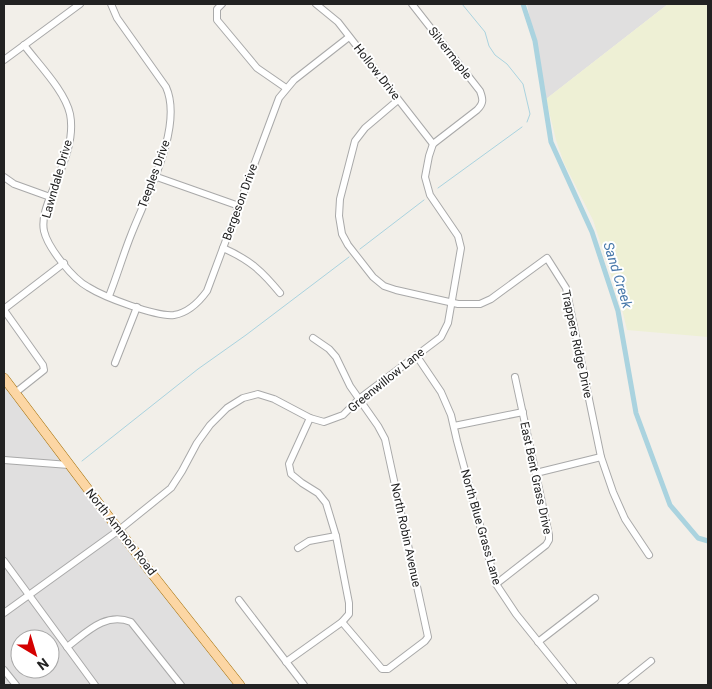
<svg xmlns="http://www.w3.org/2000/svg" width="712" height="689" font-family="Roboto,sans-serif">
	<rect width="100%" height="100%" fill="#f2efe9"/>
	<!-- residential -->
	<g fill="#e0dfdf" fill-rule="evenodd">
		<polygon points="527,4 668,4 546,99"/>
		<path d="M 4,372 L 242,685 L 4,685 ZM 20,639 L 50,639 L 50,669 L 20,669 Z"/>
	</g>
	<!-- farmland -->
	<polygon fill="#eef0d5" points="668,4 708,4 708,337 627,330 622,309 593,220 564,163 556,140 546,99"/>
	<g fill="none" stroke-linecap="round" stroke-linejoin="round">
		<!-- stream -->
		<g stroke="#aad3df" stroke-width="1">
			<polyline points="462,4 485,32 489,46 495,55 507,64 523,84 530,114 527,122"/>
			<polyline points="438,188 522,127"/>
			<polyline points="360,249 424,200"/>
			<polyline points="82,461 198,369 246,335 349,257"/>
		</g>
		<!-- canal -->
		<polyline stroke="#aad3df" stroke-width="5" points="523,4 535,41 551,142 592,232 618,311 636,413 670,505 698,538 708,541"/>
		<defs>
			<g id="minor">
				<polyline points="222,4 217,9 217,20 257,68 286,88"/>
				<polyline points="316,4 338,22 433,144"/>
				<path d="M 24,45 C 39,65 65,91 70,114 C 75,139 63,165 54,187 C 49,200 41,217 44,231 C 48,248 73,279 88,287 C 104,297 156,317 174,315 C 187,313 199,302 207,291 L 279,98 L 294,80 L 349,37"/>
				<polyline points="4,60 80,4"/>
				<polyline points="398,100 365,128 355,141 340,199 339,216 342,234 348,245 373,277 384,286 396,290 458,304 480,304 491,299 547,258 566,288 601,457 613,492 625,519 649,555"/>
				<polyline points="154,176 239,206"/>
				<polyline points="4,177 14,184 50,197"/>
				<path d="M 223,248 C 250,260 262,271 280,293"/>
				<path d="M 109,296 C 117,276 123,255 131,235 C 146,196 184,127 166,87 L 117,18 L 111,4"/>
				<polyline points="4,309 64,263"/>
				<polyline points="4,310 43,365 44,370 15,393"/>
				<polyline points="313,338 329,349 336,357 350,386 378,426 385,439 428,637 425,641 388,669 382,669 342,622"/>
				<polyline points="416,355 441,392 451,415 457,441 496,584 516,614 573,685"/>
				<polyline points="115,363 137,307"/>
				<polyline points="454,426 523,412"/>
				<polyline points="4,460 69,465"/>
				<polyline points="536,473 601,457"/>
				<polyline points="298,548 309,541 336,536"/>
				<polyline points="4,561 95,685"/>
				<polyline points="496,584 546,545 549,540 549,535 515,377"/>
				<polyline points="239,600 304,685"/>
				<path d="M 4,613 L 119,530 L 171,488 L 182,471 L 197,443 L 210,425 L 227,408 L 243,398 L 258,394 L 274,399 L 310,418 L 324,422 L 343,415 L 359,399 L 441,337 L 448,323 L 461,248 L 458,236 L 430,195 L 425,177 L 429,156 L 433,144 L 477,110 C 484,103 483,99 480,91 L 412,4"/>
				<polyline points="538,642 595,598"/>
				<path d="M 67,647 C 87,632 105,612 131,622 L 181,685"/>
				<polyline points="286,662 342,622 349,614 349,603 336,536 326,503 318,493 302,483 291,474 289,464 310,418"/>
				<polyline points="4,670 16,685"/>
				<polyline points="621,685 651,661"/>
			</g>
			<polyline id="major" points="4,378 149,570 240,685"/>
		</defs>
		<!-- minor casing -->
		<use href="#minor" stroke="#a9a9a9" stroke-width="8"/>
		<!-- major casing -->
		<use href="#major" stroke="#a06b00" stroke-width="10"/>
		<!-- minor -->
		<use href="#minor" stroke="#fff" stroke-width="6"/>
		<!-- major -->
		<use href="#major" stroke="#fcd6a4" stroke-width="9"/>
	</g>
	<g text-anchor="middle" stroke-width="4" stroke-linejoin="round" paint-order="stroke">
		<!-- street labels -->
		<g font-size="12" fill="#222" stroke="#fff">
			<text transform="translate(450 53) rotate(52)" y="4">Silvermaple</text>
			<text transform="translate(377 72) rotate(52)" y="4">Hollow Drive</text>
			<text transform="translate(154 174) rotate(-70)" y="4">Teeples Drive</text>
			<text transform="translate(57 179) rotate(-74)" y="4">Lawndale Drive</text>
			<text transform="translate(240 202) rotate(-70)" y="4">Bergeson Drive</text>
			<text transform="translate(577 344) rotate(78)" y="4">Trappers Ridge Drive</text>
			<text transform="translate(386 380) rotate(-39)" y="4">Greenwillow Lane</text>
			<text transform="translate(536 478) rotate(78)" y="4">East Bent Grass Drive</text>
			<text transform="translate(481 527) rotate(74)" y="4">North Blue Grass Lane</text>
			<text transform="translate(121 532) rotate(52)" y="4">North Ammon Road</text>
			<text transform="translate(406 535) rotate(78)" y="4">North Robin Avenue</text>
		</g>
		<!-- water labels -->
		<g font-size="14" font-style="italic" fill="#4a7aab" stroke="#fff">
			<text transform="translate(618 275) rotate(73)" y="5">Sand Creek</text>
		</g>
	</g>
	<!-- border -->
	<rect width="712" height="689" fill="none" stroke="#222222" stroke-width="10"/>
	<!-- north arrow -->
	<g transform="translate(35 654) rotate(142)"><circle r="24" fill="#ffffff" stroke="#a7a7a7"/>
	<path d="M0-4L9 19L0 12L-9 19Z" fill="#d40000"/>
	<text y="-8" font-size="14" font-weight="bold" text-anchor="middle" fill="#222222">N</text>
	</g>
</svg>
